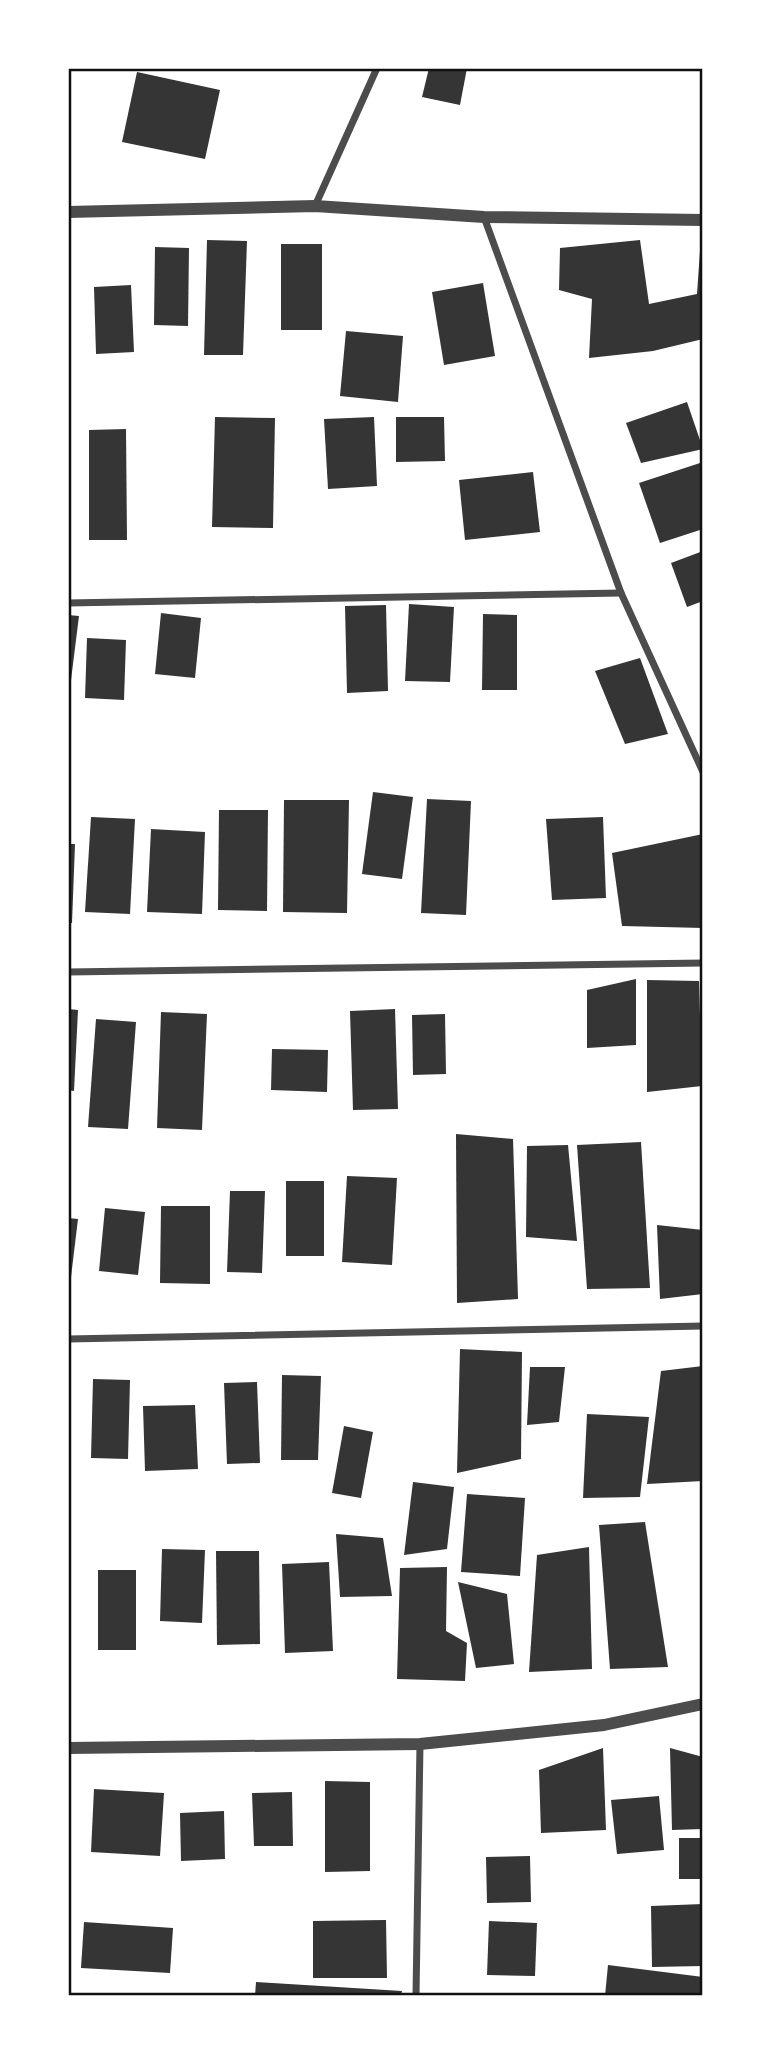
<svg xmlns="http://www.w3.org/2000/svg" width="771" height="2064" font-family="Manrope,sans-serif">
	<rect width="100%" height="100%" fill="#fff"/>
	<!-- building -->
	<g fill="#353535">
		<polygon points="429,68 467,68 460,105 422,97"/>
		<polygon points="137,72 220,90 205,159 122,142"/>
		<polygon points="207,240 247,241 243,355 204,355"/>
		<polygon points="640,240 649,304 697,294 700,251 703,252 703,339 653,351 589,358 592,299 559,290 560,248"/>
		<rect x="281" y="244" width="41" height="86"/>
		<polygon points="155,247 189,248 188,326 154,325"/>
		<polygon points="483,283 495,356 444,365 432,292"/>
		<polygon points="131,285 134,352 96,354 94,287"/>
		<polygon points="346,331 403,336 398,402 340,396"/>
		<polygon points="687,402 703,449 641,463 626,423"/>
		<polygon points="215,417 275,418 273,528 212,527"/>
		<polygon points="374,417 377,486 328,489 324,419"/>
		<polygon points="396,417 444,417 445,461 396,462"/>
		<polygon points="126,429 127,540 89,540 89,430"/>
		<polygon points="700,463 703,471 703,529 660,543 639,483"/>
		<polygon points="533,472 540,532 465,540 459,480"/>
		<polygon points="703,551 703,601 687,607 671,563"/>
		<polygon points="409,604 454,607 450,682 405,681"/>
		<polygon points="386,605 388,691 347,693 345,606"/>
		<polygon points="161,613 201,618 195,678 155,674"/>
		<polygon points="483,614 517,615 517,690 482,690"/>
		<polygon points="68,615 79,616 70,688 68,688"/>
		<polygon points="87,638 126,640 124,700 85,698"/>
		<polygon points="640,658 668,734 625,744 595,671"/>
		<polygon points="373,792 413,797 402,879 362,874"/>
		<polygon points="427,799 471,801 466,915 421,913"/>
		<polygon points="284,800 349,800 347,913 283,912"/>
		<polygon points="219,810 268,810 267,911 218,910"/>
		<polygon points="91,817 135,819 130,914 85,912"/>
		<polygon points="603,817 606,898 552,900 546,819"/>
		<polygon points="151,829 205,832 202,914 147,912"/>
		<polygon points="703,834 703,928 622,926 612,853"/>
		<polygon points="68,844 75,844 72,923 68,923"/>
		<polygon points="636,979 636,1045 587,1048 587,990"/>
		<polygon points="647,980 699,981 702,1086 647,1092"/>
		<polygon points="68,1009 78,1010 74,1091 68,1090"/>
		<polygon points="395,1009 398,1109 353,1110 350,1011"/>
		<polygon points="161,1012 207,1014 202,1130 157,1128"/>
		<polygon points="445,1014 446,1074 413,1075 412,1015"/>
		<polygon points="96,1019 136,1022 128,1129 88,1127"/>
		<polygon points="272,1049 328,1050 327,1092 271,1090"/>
		<polygon points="456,1134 513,1139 518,1299 457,1303"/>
		<polygon points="641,1142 650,1288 587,1289 577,1145"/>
		<polygon points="568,1145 577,1241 526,1237 527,1146"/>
		<polygon points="347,1176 397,1178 392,1265 342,1262"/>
		<rect x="286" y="1181" width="38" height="75"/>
		<polygon points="230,1191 265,1191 262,1273 227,1272"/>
		<polygon points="161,1206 210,1206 210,1284 160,1283"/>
		<polygon points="105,1208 145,1212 138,1275 99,1271"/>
		<polygon points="68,1218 78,1219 71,1277 68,1276"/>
		<polygon points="657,1225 703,1230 703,1294 660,1299"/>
		<polygon points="460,1349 522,1352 521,1459 457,1473"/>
		<polygon points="703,1366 703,1481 647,1484 661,1371"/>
		<polygon points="530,1367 565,1367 559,1422 527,1425"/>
		<polygon points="282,1375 321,1376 318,1460 281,1460"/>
		<polygon points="93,1379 130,1380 128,1459 91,1458"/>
		<polygon points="257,1382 260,1463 227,1464 224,1383"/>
		<polygon points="195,1405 198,1469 145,1471 143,1406"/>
		<polygon points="587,1414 649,1417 640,1497 583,1498"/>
		<polygon points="344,1426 373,1432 361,1498 332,1493"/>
		<polygon points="413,1482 454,1487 447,1549 404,1555"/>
		<polygon points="467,1494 525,1498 520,1576 461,1572"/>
		<polygon points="645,1522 668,1667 610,1669 599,1525"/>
		<polygon points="336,1534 383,1538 392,1596 340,1597"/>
		<polygon points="589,1547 592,1669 529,1672 537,1555"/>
		<polygon points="162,1549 205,1550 202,1623 160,1621"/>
		<polygon points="216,1551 259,1551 260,1644 217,1645"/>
		<polygon points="329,1562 333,1651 285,1653 282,1564"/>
		<polygon points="447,1567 446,1631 467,1643 465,1681 397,1679 400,1568"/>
		<rect x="98" y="1570" width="38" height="80"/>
		<polygon points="458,1582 507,1594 514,1664 476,1668"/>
		<polygon points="603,1748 606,1830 541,1833 539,1770"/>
		<polygon points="670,1748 703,1757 703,1829 672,1830"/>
		<polygon points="325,1781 370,1782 370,1871 325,1872"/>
		<polygon points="94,1789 164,1793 160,1856 91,1852"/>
		<polygon points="292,1792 293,1846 254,1846 252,1793"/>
		<polygon points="659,1796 664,1850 617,1854 611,1800"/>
		<polygon points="224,1811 225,1859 181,1861 180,1813"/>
		<rect x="679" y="1838" width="24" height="41"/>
		<polygon points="530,1856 531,1902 487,1903 486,1857"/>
		<polygon points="703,1904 703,1966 652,1967 651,1906"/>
		<polygon points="386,1920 387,1978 313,1978 313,1921"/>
		<polygon points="489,1921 537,1923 535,1976 487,1975"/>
		<polygon points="84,1922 173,1928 170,1973 81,1968"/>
		<polygon points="608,1965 703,1977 703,1996 605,1996"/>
		<polygon points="256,1982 402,1991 401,1996 255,1996"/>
	</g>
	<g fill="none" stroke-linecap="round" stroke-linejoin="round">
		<!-- minor -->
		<g stroke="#4c4c4c" stroke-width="7">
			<polyline points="315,206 377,68"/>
			<polyline points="484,217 621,593 703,772"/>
			<polyline points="68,603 621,593"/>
			<polyline points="68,972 703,963"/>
			<polyline points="68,1339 703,1326"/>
			<polyline points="416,1996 420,1744"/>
		</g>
		<!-- tertiary -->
		<g stroke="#4c4c4c" stroke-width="12">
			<polyline points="68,212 315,206 484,217 703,220"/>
			<polyline points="68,1748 420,1744 604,1725 703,1704"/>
		</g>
	</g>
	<!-- border -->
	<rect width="771" height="2064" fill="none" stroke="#ffffff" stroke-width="140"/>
	<rect x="70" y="70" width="631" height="1924" fill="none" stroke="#111" stroke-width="2.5"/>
</svg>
